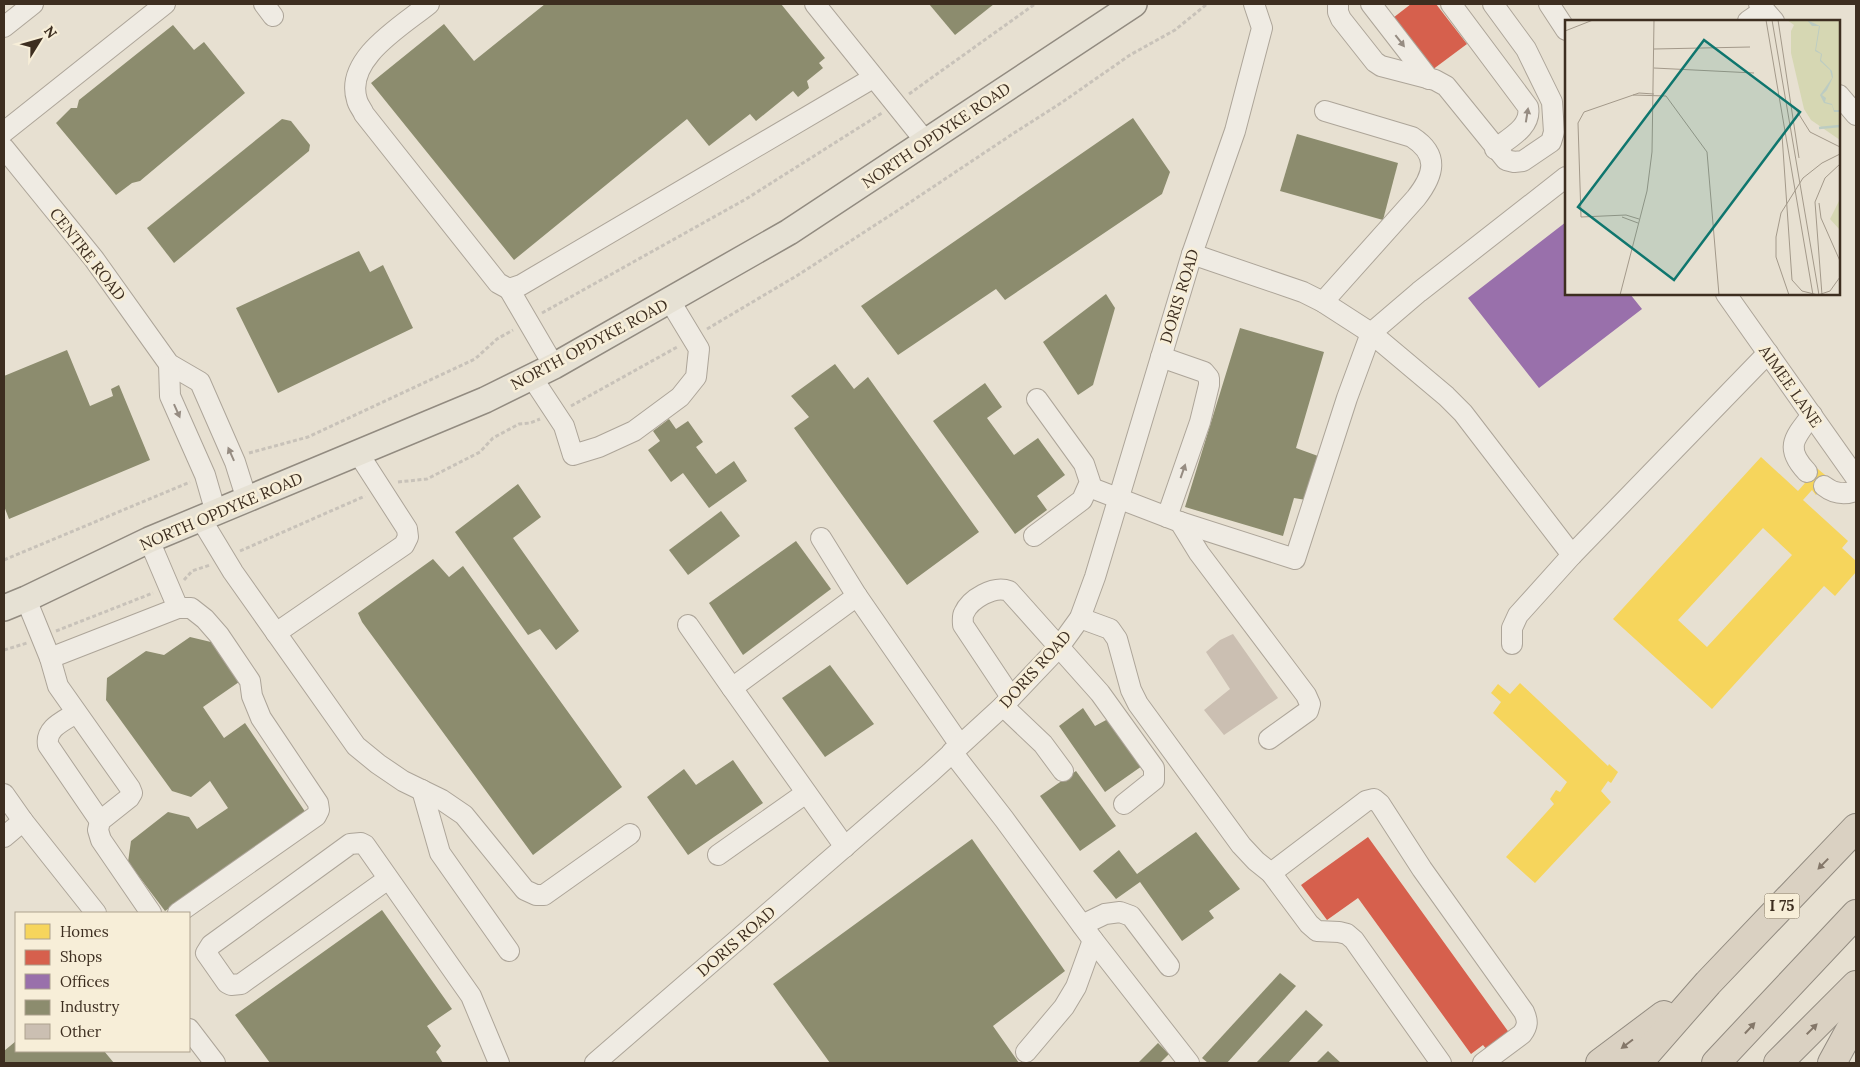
<svg xmlns="http://www.w3.org/2000/svg" width="1860" height="1067" font-family="Lora,serif">
	<rect width="100%" height="100%" fill="#e7e0d1"/>
	<!-- homes -->
	<g fill="#f6d55c" fill-rule="evenodd">
		<path d="M 1761,457 L 1798,491 L 1805,483 L 1801,479 L 1813,465 L 1830,479 L 1816,495 L 1812,490 L 1803,500 L 1848,541 L 1842,548 L 1856,561 L 1856,572 L 1835,596 L 1824,586 L 1712,709 L 1613,619 ZM 1763,528 L 1792,555 L 1707,647 L 1678,620 Z"/>
		<polygon points="1520,683 1608,766 1609,764 1618,772 1611,783 1608,781 1601,791 1611,802 1535,883 1506,857 1554,804 1550,799 1556,790 1560,792 1567,782 1493,713 1501,702 1491,693 1498,684 1510,694"/>
	</g>
	<!-- shops -->
	<g fill="#d6604d">
		<polygon points="1411,4 1436,4 1467,44 1428,73 1389,21"/>
		<polygon points="1368,837 1510,1034 1487,1050 1483,1045 1471,1054 1358,898 1327,920 1301,885"/>
	</g>
	<!-- offices -->
	<polygon fill="#9970ab" points="1566,222 1566,294 1630,294 1642,309 1539,388 1468,298"/>
	<!-- industry -->
	<g fill="#8c8c6e">
		<polygon points="545,4 781,4 825,58 819,63 823,68 807,81 809,88 798,97 793,91 756,121 750,114 709,146 687,119 514,260 371,83 444,24 474,61"/>
		<polygon points="929,4 994,4 955,35"/>
		<polygon points="173,25 194,50 204,42 245,93 140,181 132,183 116,195 56,123 71,108 77,108 79,100"/>
		<polygon points="1133,118 1170,172 1162,194 1005,300 996,289 898,355 861,306"/>
		<polygon points="282,119 291,121 310,145 309,151 174,263 147,228"/>
		<polygon points="1297,134 1398,163 1383,220 1280,191"/>
		<polygon points="359,251 370,272 383,265 413,328 278,393 236,308"/>
		<polygon points="1106,294 1115,308 1093,385 1078,395 1043,342"/>
		<polygon points="1240,328 1324,352 1296,448 1318,456 1306,500 1294,498 1283,536 1185,507"/>
		<polygon points="67,350 90,406 113,396 111,389 119,385 150,460 9,519 4,506 4,376"/>
		<polygon points="835,364 854,389 868,377 979,532 907,585 794,428 809,417 791,396"/>
		<polygon points="985,383 1002,407 987,418 1014,455 1038,438 1065,475 1037,496 1047,510 1015,534 933,421"/>
		<polygon points="669,419 676,429 688,421 703,442 696,447 716,474 734,461 747,481 709,508 683,473 671,482 648,450 660,441 653,431"/>
		<polygon points="518,484 541,517 513,538 579,631 556,650 540,629 528,635 455,532"/>
		<polygon points="721,511 740,536 688,575 669,550"/>
		<polygon points="796,541 831,589 743,655 709,603"/>
		<polygon points="433,559 449,577 463,566 622,787 533,855 362,622 358,613"/>
		<polygon points="190,637 211,642 239,682 203,707 224,738 245,723 306,813 165,911 128,862 131,841 168,812 189,817 197,829 228,808 210,781 191,797 172,791 106,700 107,678 146,651 164,655"/>
		<polygon points="830,665 874,724 825,757 782,698"/>
		<polygon points="1083,708 1095,726 1108,719 1142,766 1105,792 1059,726"/>
		<polygon points="733,760 763,803 688,855 647,797 684,769 696,785"/>
		<polygon points="1076,771 1116,826 1080,851 1040,796"/>
		<polygon points="1196,832 1240,889 1209,911 1214,918 1182,941 1140,882 1116,899 1093,871 1119,850 1137,874"/>
		<polygon points="972,839 1065,971 993,1026 1019,1063 830,1063 773,984"/>
		<polygon points="382,910 452,1009 427,1026 441,1046 436,1052 443,1063 270,1063 235,1015"/>
		<polygon points="1280,973 1296,986 1227,1063 1208,1063 1202,1058"/>
		<polygon points="1306,1010 1323,1025 1288,1063 1256,1063"/>
		<polygon points="16,1041 16,1051 104,1051 114,1063 4,1063 4,1051"/>
		<polygon points="1158,1043 1169,1054 1160,1063 1138,1063"/>
		<polygon points="1328,1051 1341,1063 1316,1063"/>
	</g>
	<!-- building -->
	<polygon fill="#cbbfb2" points="1233,634 1278,698 1224,735 1204,710 1230,689 1206,652 1220,640"/>
	<g fill="none" stroke-linecap="round" stroke-linejoin="round">
		<defs>
			<g id="minor">
				<polyline points="264,4 273,16"/>
				<path d="M 429,4 C 402,26 344,59 357,100 C 358,105 362,109 364,114 L 498,283 L 509,289 L 521,285 L 873,78"/>
				<polyline points="815,4 926,142"/>
				<polyline points="1338,4 1338,12 1341,19 1375,62 1381,66 1435,80 1446,86 1506,160 1514,162 1523,161 1551,142 1554,132 1552,102 1526,49 1493,4"/>
				<polyline points="1371,4 1429,79"/>
				<path d="M 1451,4 L 1528,107 C 1532,127 1509,138 1495,149"/>
				<polyline points="1549,4 1566,30"/>
				<polyline points="1759,4 1774,21"/>
				<polyline points="1748,21 1764,10"/>
				<polyline points="4,27 33,4"/>
				<polyline points="1839,95 1856,115"/>
				<polyline points="4,132 165,4"/>
				<polyline points="4,148 94,259 169,364 200,382 235,462 247,500"/>
				<polyline points="1192,254 1303,292 1323,302 1371,333 1419,292 1566,177"/>
				<polyline points="509,289 554,366"/>
				<polyline points="1726,294 1856,478"/>
				<path d="M 1323,302 L 1416,198 C 1434,175 1440,155 1412,137 L 1325,111"/>
				<polyline points="1161,357 1204,372 1209,378 1209,385 1200,422 1167,517"/>
				<polyline points="169,364 170,396 205,475 216,513"/>
				<polyline points="531,376 564,426 573,455 599,447 634,431 680,397 696,377 699,349 670,301"/>
				<path d="M 1807,472 C 1784,448 1794,438 1812,415"/>
				<path d="M 1824,486 C 1834,494 1844,495 1856,491"/>
				<polyline points="1089,487 1180,522 1295,559 1347,398 1371,333 1446,396 1463,413 1572,555"/>
				<polyline points="201,519 233,572 356,746 378,764 403,781 442,800 464,815 525,890 536,895 544,895 630,834"/>
				<polyline points="1180,522 1199,553 1306,695 1310,704 1308,711 1269,739"/>
				<polyline points="1034,536 1082,500 1090,482 1084,464 1037,399"/>
				<polyline points="821,538 857,596"/>
				<polyline points="149,540 178,608 191,608 205,619 219,635 250,681 252,696 261,718 318,803 319,810 316,816 178,913"/>
				<polyline points="26,599 50,658 58,686 130,788 132,793 129,798 100,821 98,830 101,840 151,913"/>
				<polyline points="1080,618 1110,629 1117,639 1131,690 1138,704 1241,845 1256,861 1271,873 1309,924 1317,931 1339,932 1347,934 1354,940 1441,1063"/>
				<polyline points="688,625 732,688"/>
				<polyline points="276,633 404,545 408,537 407,529 358,453"/>
				<polyline points="1512,644 1512,628 1518,615 1572,555 1768,353"/>
				<polyline points="50,658 178,608"/>
				<path d="M 1011,697 L 963,625 C 963,622 962,616 964,613 C 970,599 994,585 1009,591 L 1100,693 L 1154,768 L 1154,780 L 1124,804"/>
				<polyline points="1003,706 1043,744 1063,771"/>
				<path d="M 76,713 C 64,721 45,728 48,745 L 100,821"/>
				<polyline points="952,752 1004,819 1093,940 1189,1063"/>
				<polyline points="422,790 440,853 509,951"/>
				<polyline points="4,794 23,821 96,913"/>
				<polyline points="4,837 23,821"/>
				<polyline points="845,847 732,688 857,596 960,745"/>
				<polyline points="718,855 806,793"/>
				<path d="M 1271,873 L 1366,801 L 1374,799 L 1380,804 L 1422,869 L 1524,1012 C 1528,1021 1528,1026 1522,1034 L 1483,1063"/>
				<polyline points="388,879 241,984 231,985 227,983 206,953 211,945 350,844 361,843 365,845 471,996 499,1063"/>
				<polyline points="1082,925 1105,914 1120,912 1131,916 1169,966"/>
				<polyline points="189,1029 215,1063"/>
				<polyline points="1026,1052 1064,1007 1076,987 1093,940"/>
				<polyline points="595,1063 930,773 1003,706 1059,647 1080,618 1095,577 1192,254 1235,131 1262,28 1254,4"/>
			</g>
			<polyline id="major" points="4,608 26,599 149,540 485,400 554,366 789,232 1134,4"/>
			<g id="highway">
				<polyline points="1600,1063 1664,1015"/>
				<polyline points="1638,1063 1708,983 1856,828"/>
				<polyline points="1716,1063 1856,914"/>
				<polyline points="1778,1063 1856,985"/>
				<polyline points="1832,1063 1856,1019"/>
			</g>
		</defs>
		<!-- minor casing -->
		<use href="#minor" stroke="#ada599" stroke-width="22"/>
		<!-- major casing -->
		<use href="#major" stroke="#928b80" stroke-width="28"/>
		<!-- highway casing -->
		<use href="#highway" stroke="#928b80" stroke-width="30"/>
		<!-- path -->
		<g stroke="#c8c2b9" stroke-width="3" stroke-dasharray="4 2.5" stroke-linecap="butt">
			<polyline points="909,94 1035,4"/>
			<polyline points="542,313 746,199 882,113"/>
			<polyline points="707,329 798,275 903,207 1014,133 1061,103 1130,55 1175,30 1207,4"/>
			<polyline points="571,406 679,346"/>
			<polyline points="249,453 308,437 475,359 497,339 513,330"/>
			<polyline points="398,482 427,479 480,452 493,438 519,424 530,423 540,419"/>
			<polyline points="240,551 365,496"/>
			<polyline points="4,560 190,482"/>
			<polyline points="184,580 192,571 210,565"/>
			<polyline points="56,631 153,593"/>
			<polyline points="4,650 27,643"/>
		</g>
		<!-- minor -->
		<use href="#minor" stroke="#efebe3" stroke-width="20"/>
		<!-- major -->
		<use href="#major" stroke="#e6e1d4" stroke-width="25"/>
		<!-- highway -->
		<use href="#highway" stroke="#dad1c2" stroke-width="28"/>
	</g>
	<!-- one-way arrows -->
	<defs><path id="oneway-solid" d="M-6-.8H1V-3.2L6.5 0L1 3.2V.8H-6Z" transform="scale(1.25)"/></defs>
	<g fill="#968c82">
		<use href="#oneway-solid" transform="translate(1400 41) rotate(52)"/>
		<use href="#oneway-solid" transform="translate(1527 115) rotate(-81)"/>
		<use href="#oneway-solid" transform="translate(177 411) rotate(66)"/>
		<use href="#oneway-solid" transform="translate(231 454) rotate(-114)"/>
		<use href="#oneway-solid" transform="translate(1183 471) rotate(-71)"/>
	</g>
	<g fill="#847769">
		<use href="#oneway-solid" transform="translate(1823 864) rotate(134)"/>
		<use href="#oneway-solid" transform="translate(1750 1028) rotate(-47)"/>
		<use href="#oneway-solid" transform="translate(1812 1029) rotate(-45)"/>
		<use href="#oneway-solid" transform="translate(1627 1044) rotate(143)"/>
	</g>
	<g text-anchor="middle" stroke-width="5" stroke-linejoin="round" paint-order="stroke">
		<!-- shield labels -->
		<rect fill="#f7eed8" stroke="#756857" stroke-width="1" x="1764.5" y="893.5" width="35" height="25" rx="4"/>
		<g font-size="15" font-weight="bold" fill="#3d2e20">
			<text x="1782" y="911">I 75</text>
		</g>
		<!-- street labels -->
		<g font-size="16" fill="#3d2e20" stroke="#f7eed8">
			<text transform="translate(936 135) rotate(-34)" y="6">NORTH OPDYKE ROAD</text>
			<text transform="translate(88 254) rotate(52)" y="6">CENTRE ROAD</text>
			<text transform="translate(1179 296) rotate(-73)" y="6">DORIS ROAD</text>
			<text transform="translate(589 344) rotate(-28)" y="6">NORTH OPDYKE ROAD</text>
			<text transform="translate(1791 386) rotate(55)" y="6">AIMEE LANE</text>
			<text transform="translate(221 511) rotate(-23)" y="6">NORTH OPDYKE ROAD</text>
			<text transform="translate(1035 669) rotate(-48)" y="6">DORIS ROAD</text>
			<text transform="translate(736 941) rotate(-41)" y="6">DORIS ROAD</text>
		</g>
	</g>
	<!-- overview -->
	<g transform="translate(1565 20)">
		<rect width="275" height="275" fill="#e7e0d1"/>
		<path d="M 222,0 L 275,0 L 275,120 L 246,100 L 239,89 L 226,33 L 226,11 L 229,5 ZM 275,179 L 275,210 L 265,199 Z" fill="#d6d7b3"/>
		<path d="M 242,0 L 255,6 L 251,30 L 257,34 L 256,40 L 267,51 L 268,57 L 262,70 L 257,75 L 261,78 L 260,82 L 267,84 L 269,90 L 275,90 L 275,92 L 269,92 L 267,85 L 259,83 L 255,75 L 267,58 L 265,50 L 255,41 L 256,34 L 250,31 L 254,6 L 247,6 Z" fill="#bcccc2"/>
		<path fill="none" stroke="#bcccc2" stroke-width="2.5" d="M 254,108 L 275,106"/>
		<path fill="none" stroke="#a3998a" stroke-width="1" d="M 201,0 L 248,275M 207,0 L 254,275M 213,0 L 234,138M 0,11 L 28,0M 89,29 L 185,27M 89,48 L 189,53M 68,75 L 101,76 L 142,132 L 154,275M 230,88 L 245,112 L 275,127M 217,115 L 227,260 L 237,271 L 253,275 L 265,271 L 275,257M 254,183 L 256,198 L 275,241M 57,197 L 73,203M 74,199 L 61,195 L 16,197 L 13,103 L 19,92 L 74,73 L 89,74M 55,275 L 82,171 L 87,132 L 89,0M 224,275 L 211,237 L 211,217 L 216,193 L 238,158 L 257,143 L 275,134M 257,275 L 250,182 L 260,158 L 275,144"/>
		<path fill="#0f766e" fill-opacity="0.15" stroke="#0f766e" stroke-width="2.5" d="M 139,20 L 235,92 L 109,260 L 13,187 Z"/>
		<rect width="275" height="275" fill="none" stroke="#3d2e20" stroke-width="2.5"/>
	</g>
	<!-- border -->
	<rect width="1860" height="1067" fill="none" stroke="#3d2e20" stroke-width="10"/>
	<!-- legend -->
	<rect x="15" y="912" width="175" height="140" fill="#f7eed8" stroke="#ada18e"/>
	<rect x="25" y="924" width="25" height="15" fill="#f6d55c" stroke="#ada18e"/>
	<text x="60" y="937" font-size="15" fill="#3d2e20">Homes</text>
	<rect x="25" y="950" width="25" height="15" fill="#d6604d" stroke="#ada18e"/>
	<text x="60" y="962" font-size="15" fill="#3d2e20">Shops</text>
	<rect x="25" y="974" width="25" height="15" fill="#9970ab" stroke="#ada18e"/>
	<text x="60" y="987" font-size="15" fill="#3d2e20">Offices</text>
	<rect x="25" y="1000" width="25" height="15" fill="#8c8c6e" stroke="#ada18e"/>
	<text x="60" y="1012" font-size="15" fill="#3d2e20">Industry</text>
	<rect x="25" y="1024" width="25" height="15" fill="#cbbfb2" stroke="#ada18e"/>
	<text x="60" y="1037" font-size="15" fill="#3d2e20">Other</text>
	<!-- north arrow -->
	<g transform="translate(40 40) rotate(53)" stroke="#f7eed8" stroke-width="4" paint-order="stroke">
	<path d="M0-4L9 19L0 12L-9 19Z" fill="#3d2e20"/>
	<text y="-8" font-size="14" font-weight="bold" text-anchor="middle" fill="#3d2e20">N</text>
	</g>
</svg>
